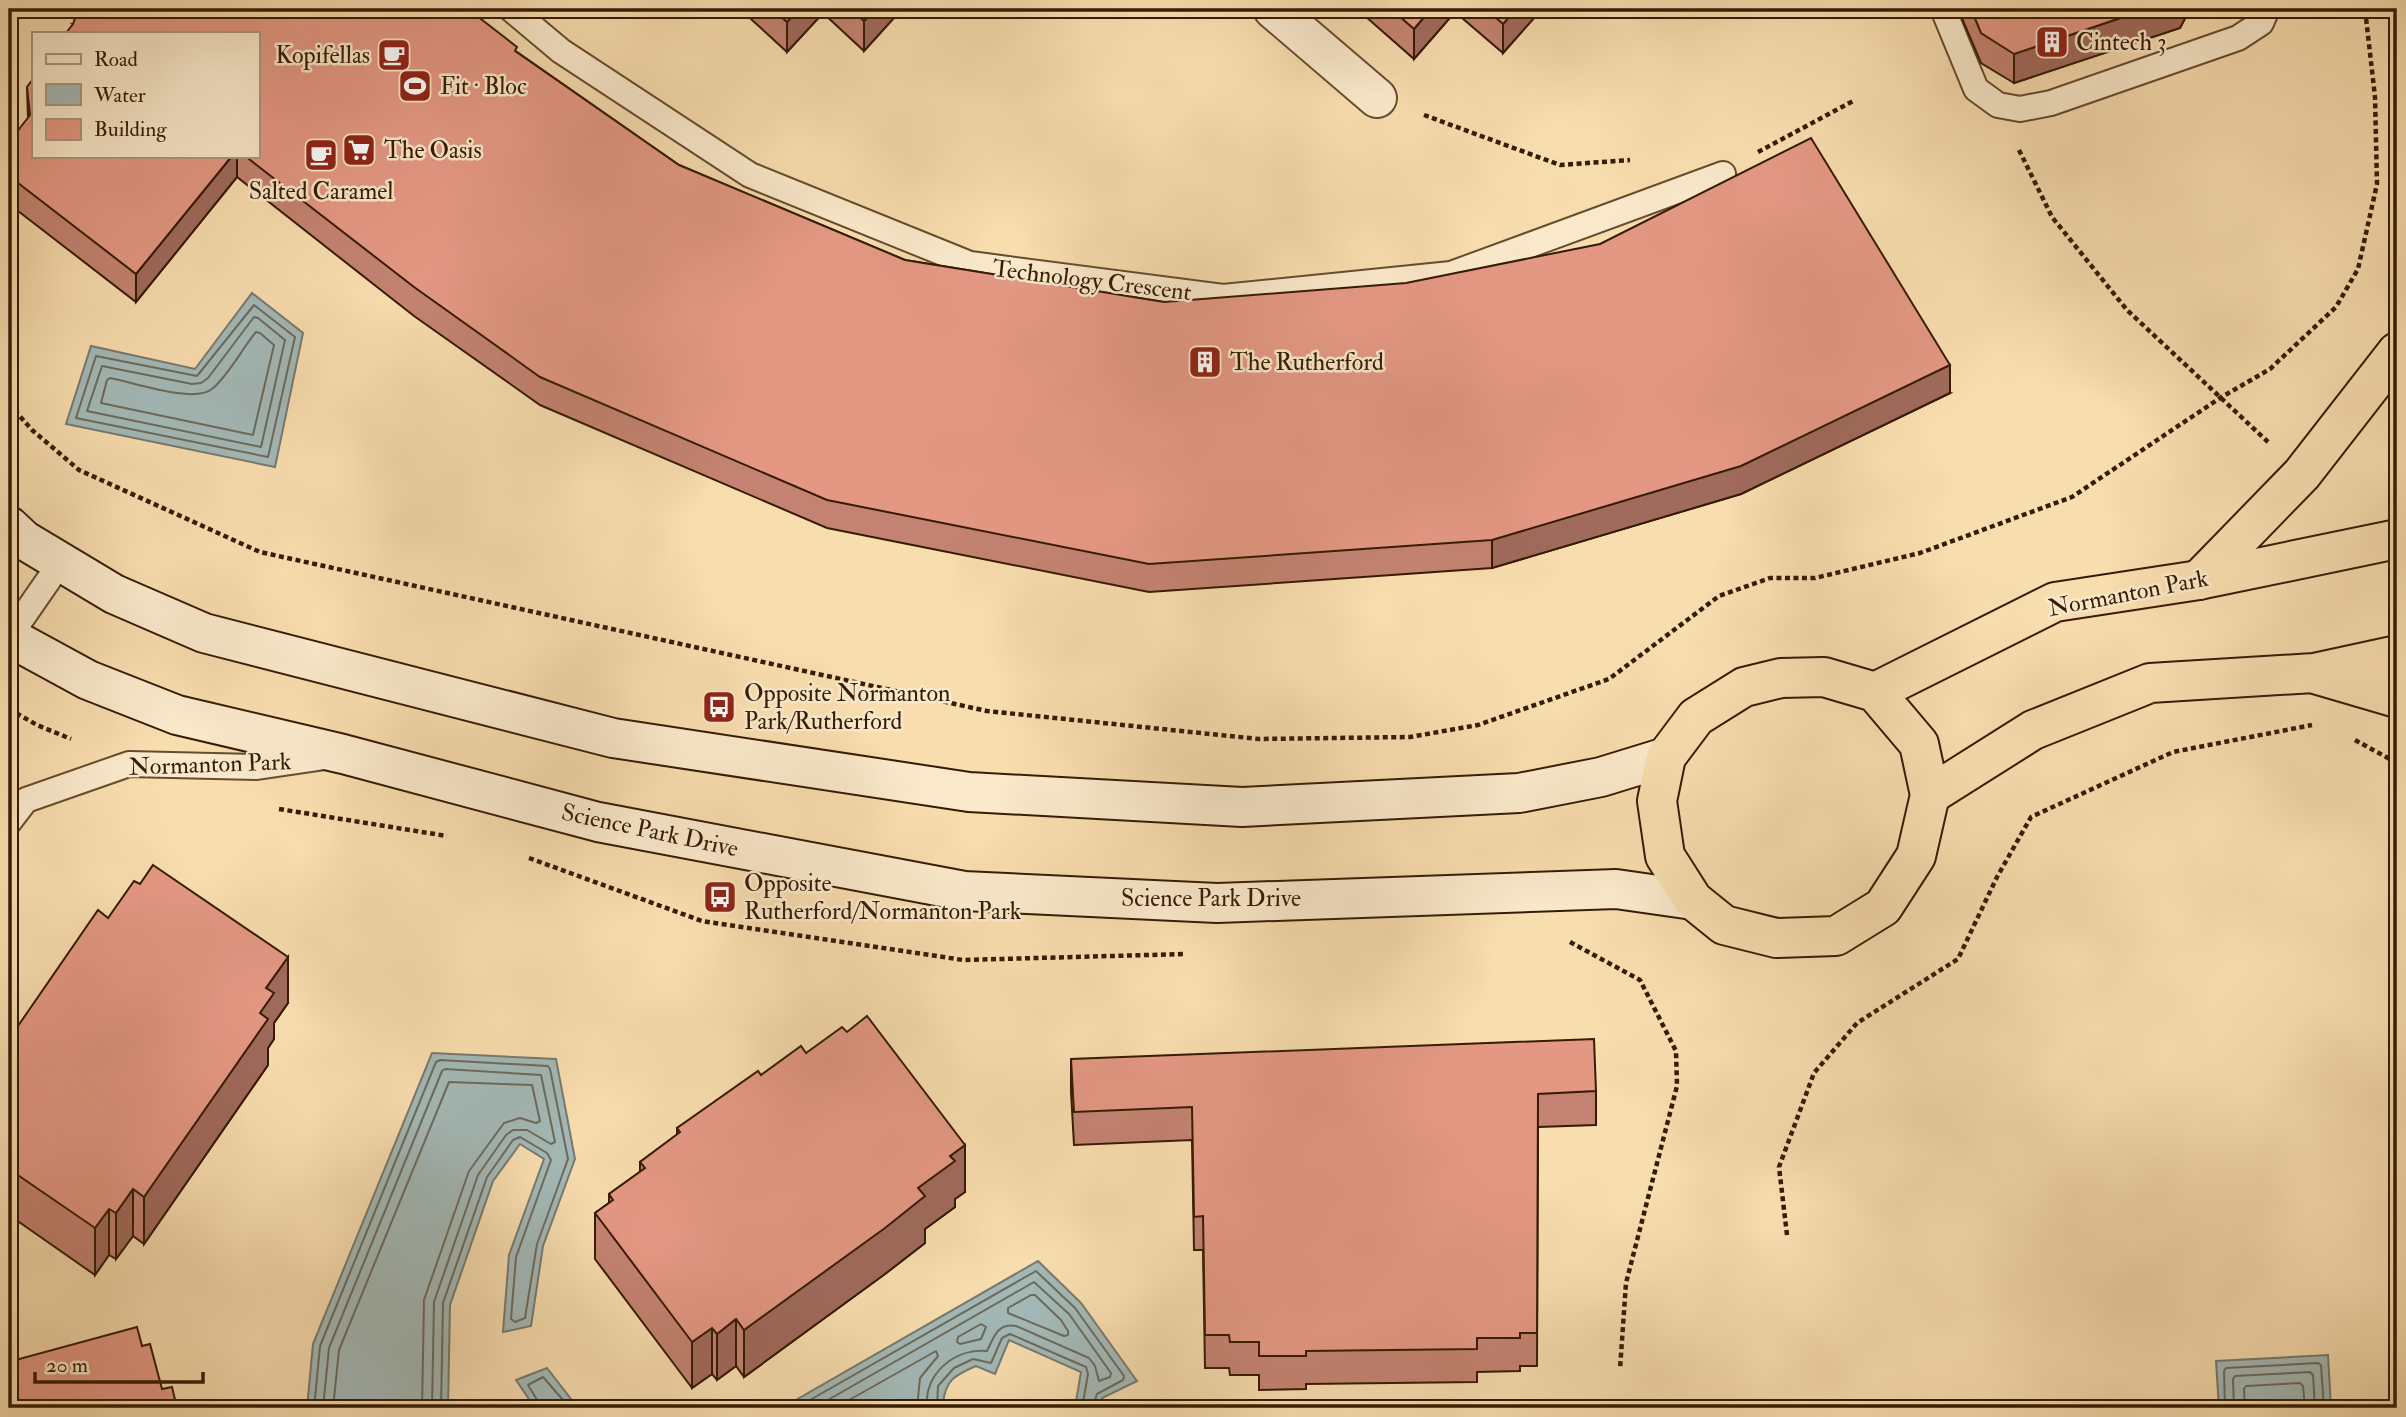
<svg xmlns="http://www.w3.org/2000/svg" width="2406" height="1417" font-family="'IM FELL Double Pica',serif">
	<rect width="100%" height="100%" fill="#f8ddaf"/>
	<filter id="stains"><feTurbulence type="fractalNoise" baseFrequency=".00286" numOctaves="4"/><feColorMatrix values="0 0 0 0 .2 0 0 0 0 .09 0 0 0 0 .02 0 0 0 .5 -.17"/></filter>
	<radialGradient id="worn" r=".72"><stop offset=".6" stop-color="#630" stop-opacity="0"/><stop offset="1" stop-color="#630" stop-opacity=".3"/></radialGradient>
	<!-- water -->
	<g fill="#a3b9b7" stroke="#777a6f" stroke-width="2">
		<polygon points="252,293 303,333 275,467 66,424 91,346 195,369"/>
		<polygon points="432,1053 556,1059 575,1159 543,1246 531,1326 503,1332 509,1255 544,1159 520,1144 493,1181 450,1305 448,1408 307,1408 313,1344"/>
		<path d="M 1038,1261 L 1081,1303 L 1137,1381 L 1102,1398 L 1105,1408 L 1075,1408 L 1081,1372 L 1009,1340 L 995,1374 L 976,1366 C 955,1375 945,1380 943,1404 L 946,1408 L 782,1408 Z"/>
		<polygon points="2328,1355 2331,1408 2219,1408 2216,1361"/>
		<polygon points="547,1368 578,1408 535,1408 516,1380"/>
	</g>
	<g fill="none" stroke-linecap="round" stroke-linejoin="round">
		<!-- shore -->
		<g stroke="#6c6a5c" stroke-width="2">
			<polygon points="254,305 295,337 268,457 76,418 96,356 197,376"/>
			<polygon points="254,317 258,318 285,340 261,447 87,411 102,366 192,384 201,383 208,378"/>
			<path d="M 256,332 L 260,333 L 274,345 L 253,435 L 101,403 L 107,380 L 110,378 C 133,382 194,404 212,389 C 228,376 242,349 256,332 Z"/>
			<polygon points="1031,1295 1035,1295 1061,1320 1068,1331 1068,1335 1064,1336 1008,1313 1008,1308"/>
			<polygon points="981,1324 986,1327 981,1339 960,1344 957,1342 958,1337"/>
			<polyline points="314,1408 320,1346 436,1062 440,1060 548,1066 550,1069 568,1159 537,1244 525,1318 515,1322 511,1319 516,1257 551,1160 547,1153 520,1137 513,1140 487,1177 443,1303 441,1408"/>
			<polyline points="323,1408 329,1348 442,1071 445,1069 541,1075 555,1142 551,1144 527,1130 513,1130 506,1135 478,1175 434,1302 432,1408"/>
			<polyline points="333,1408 339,1350 449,1082 532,1085 540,1121 536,1123 520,1118 504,1123 469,1171 424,1300 422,1408"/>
			<polyline points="540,1408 539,1403 528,1385 543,1377 570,1408"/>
			<polyline points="796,1408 1036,1271 1075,1308 1124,1376 1123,1380 1097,1394 1095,1400 1098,1408"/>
			<path d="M 814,1408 L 1034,1282 L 1069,1314 L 1111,1373 L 1110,1377 L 1099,1381 L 1095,1366 L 1089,1358 L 1016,1326 C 997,1323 994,1337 987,1351 C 954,1348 924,1374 927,1408"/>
			<polyline points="835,1408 936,1351 938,1356 920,1378 917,1408"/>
			<polyline points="937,1408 938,1386 954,1368 973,1359 991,1363 1002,1338 1010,1334 1086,1367 1088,1374 1082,1408"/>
			<polyline points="2225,1408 2224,1371 2226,1368 2318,1363 2321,1365 2324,1408"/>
			<polyline points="2234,1408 2233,1379 2235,1376 2310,1372 2313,1375 2315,1408"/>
			<polyline points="2245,1408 2244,1389 2246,1386 2300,1383 2303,1386 2305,1408"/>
		</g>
		<defs>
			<g id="lane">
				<polyline points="511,9 561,51 750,175 970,264 1223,297 1451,274 1723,174"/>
				<polyline points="1943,9 1976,89 1998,105 2020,109 2051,103 2238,38 2261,23 2267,9"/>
				<polyline points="9,637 61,562"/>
				<polyline points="9,822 26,800 129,764 257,767 325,757"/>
			</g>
			<polyline id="street" points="1273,9 1377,98"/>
			<g id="secondary">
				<polyline points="9,526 24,540 114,594 204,633 613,738 969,792 1242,807 1519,793 1601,777 1666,757"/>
				<polyline points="9,637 88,680 177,715 343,754 598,822 964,891 1217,903 1616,889 1693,900"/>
			</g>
			<g id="highway">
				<polyline points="2199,580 2302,474 2397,352"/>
				<polyline points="2315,674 2397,698"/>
				<polygon points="1824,677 1875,692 1919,744 1930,795 1916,856 1883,907 1836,936 1776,938 1724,925 1693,900 1665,856 1657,801 1666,757 1696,717 1744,687 1781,678"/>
				<polyline points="1875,692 2055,602 2199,580 2397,539"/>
				<polyline points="1930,795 2033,730 2150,683 2314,673 2397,655"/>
			</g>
		</defs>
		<!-- lane casing -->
		<use href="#lane" stroke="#664c2d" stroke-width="28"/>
		<!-- street casing -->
		<use href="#street" stroke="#664c2d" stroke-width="42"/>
		<!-- secondary casing -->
		<use href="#secondary" stroke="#361b02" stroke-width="42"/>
		<!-- highway casing -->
		<use href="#highway" stroke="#361b02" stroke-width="42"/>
		<!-- path -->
		<g stroke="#361b02" stroke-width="4.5" stroke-dasharray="5 3.5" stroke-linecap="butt">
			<polyline points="1424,115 1560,165 1630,160"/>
			<polyline points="2019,150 2052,217 2127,310 2268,442"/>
			<polyline points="1758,152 1855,100"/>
			<polyline points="9,404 32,430 79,470 260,552 987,711 1259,739 1410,737 1478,725 1609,679 1719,596 1770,578 1815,578 1920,553 2072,497 2220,398 2270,369 2336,307 2358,269 2377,184 2375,97 2365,9"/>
			<polyline points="9,709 37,725 71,739"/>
			<polyline points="2355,740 2397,763"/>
			<polyline points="279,809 447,836"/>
			<polyline points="529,858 702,921 963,960 1185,954"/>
			<polyline points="1570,942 1640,980 1676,1051 1677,1086 1626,1283 1620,1369"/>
			<polyline points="1787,1235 1779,1167 1814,1073 1857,1023 1958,959 1997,877 2031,817 2173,752 2312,725"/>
		</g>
		<!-- lane -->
		<use href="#lane" stroke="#fae9cb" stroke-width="24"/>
		<!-- street -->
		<use href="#street" stroke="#fae9cb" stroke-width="38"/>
		<!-- secondary -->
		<use href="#secondary" stroke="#fae9cb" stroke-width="38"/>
		<!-- highway -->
		<use href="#highway" stroke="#f8ddaf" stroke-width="38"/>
	</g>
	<!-- wall -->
	<g fill="#c48372" stroke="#361b02" stroke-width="2">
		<polygon points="740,9 902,9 864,51 823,13 787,52"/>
		<polygon points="1357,9 1542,9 1503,53 1455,12 1414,59"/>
		<polygon points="1958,9 2190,9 2180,28 2014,83 1981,63"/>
		<polygon points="73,24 517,52 679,165 905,260 1164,302 1950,393 1741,494 1492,568 1149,592 827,528 540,405 414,316 237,177 136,302 9,204 9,142 28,119 27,87 33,156 257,156"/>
		<polygon points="108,918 288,1003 274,1023 274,1039 268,1048 268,1065 144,1244 133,1236 116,1259 109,1255 95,1275 9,1215 9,1039"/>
		<polygon points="806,1053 965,1192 955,1199 955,1207 925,1229 925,1243 885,1274 744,1377 736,1366 717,1380 712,1374 692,1388 595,1259 595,1213 609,1203 609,1194 640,1172 640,1162 677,1135 677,1128 761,1075"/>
		<polygon points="1071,1059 1596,1091 1596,1125 1538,1127 1537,1366 1520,1366 1520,1371 1477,1372 1477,1382 1306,1384 1306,1389 1259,1390 1259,1375 1230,1375 1229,1368 1205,1368 1203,1250 1194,1250 1192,1140 1074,1145 1071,1092"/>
	</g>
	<!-- shaded-wall -->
	<g fill="#a06a5c" stroke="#361b02" stroke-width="2">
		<polygon points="799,9 823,9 823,13 787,52 787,22"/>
		<polygon points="875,9 902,9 864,51 864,21"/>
		<polygon points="1431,9 1455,9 1455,12 1414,59 1414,29"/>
		<polygon points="1516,9 1542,9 1503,53 1503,24"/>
		<polygon points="2147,9 2190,9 2180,28 2014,83 2014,54"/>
		<polygon points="232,156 237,156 237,177 136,302 136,274"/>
		<polygon points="1950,365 1950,393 1741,494 1492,568 1492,540"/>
		<polygon points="288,957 288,1003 274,1023 274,1039 268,1048 268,1065 144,1244 144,1197 260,1013 266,988"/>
		<polygon points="965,1145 965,1192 955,1199 955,1207 925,1229 925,1243 885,1274 744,1377 744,1330 918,1188 950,1156"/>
		<polygon points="133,1189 133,1236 116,1259 116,1213"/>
		<polygon points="109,1209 109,1255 95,1275 95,1228"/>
		<polygon points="736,1319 736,1366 717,1380 717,1334"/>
		<polygon points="712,1328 712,1374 692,1388 692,1342"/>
	</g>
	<!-- building -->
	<g fill="#e49884" stroke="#361b02" stroke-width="2">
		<polygon points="78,9 468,9 517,47 515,51 679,165 905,260 1164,302 1406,283 1600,244 1811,138 1950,365 1741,466 1492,540 1149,564 827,500 540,377 414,287 245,156 257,156 257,33 66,33 73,24"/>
		<polygon points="772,9 799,9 787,22"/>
		<polygon points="851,9 875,9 864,21"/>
		<polygon points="1391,9 1431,9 1414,29"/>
		<polygon points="1486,9 1516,9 1503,24"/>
		<polygon points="1971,9 2147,9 2014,54 1981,33"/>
		<polygon points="33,79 33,156 232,156 136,274 9,176 9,142 30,115 27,87"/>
		<polygon points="153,865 288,957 266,988 274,993 260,1013 268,1019 144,1197 133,1189 116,1213 109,1209 95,1228 9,1169 9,1039 98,910 108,918 134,881 140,884"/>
		<polygon points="867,1016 965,1145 950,1156 955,1161 918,1188 925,1196 885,1228 744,1330 736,1319 717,1334 712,1328 692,1342 595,1213 613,1200 609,1194 645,1168 640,1162 680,1132 677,1128 758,1071 761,1075 801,1046 806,1053 842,1027 847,1032"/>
		<polygon points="1594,1039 1596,1091 1538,1094 1537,1333 1520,1333 1520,1338 1477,1338 1477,1349 1306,1351 1306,1356 1259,1356 1259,1342 1230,1342 1229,1335 1205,1335 1203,1216 1194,1217 1192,1107 1074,1112 1071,1059"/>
		<polygon points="137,1327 142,1346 150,1344 162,1389 172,1387 177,1408 9,1408 9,1349 12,1361"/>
	</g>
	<!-- icons -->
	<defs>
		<symbol id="building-square" viewBox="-11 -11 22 22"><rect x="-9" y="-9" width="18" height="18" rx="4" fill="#8f2418" stroke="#fae9cb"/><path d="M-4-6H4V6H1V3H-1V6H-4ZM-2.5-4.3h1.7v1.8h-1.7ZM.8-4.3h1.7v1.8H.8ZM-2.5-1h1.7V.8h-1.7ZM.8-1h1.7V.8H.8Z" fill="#fff"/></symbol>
		<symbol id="cafe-square" viewBox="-11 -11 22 22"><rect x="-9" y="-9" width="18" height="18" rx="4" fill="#8f2418" stroke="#fae9cb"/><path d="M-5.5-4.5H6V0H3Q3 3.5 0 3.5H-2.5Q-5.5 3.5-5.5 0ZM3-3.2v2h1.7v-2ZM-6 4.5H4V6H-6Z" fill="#fff"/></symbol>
		<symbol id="stadium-square" viewBox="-11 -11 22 22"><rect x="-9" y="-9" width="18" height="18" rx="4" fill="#8f2418" stroke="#fae9cb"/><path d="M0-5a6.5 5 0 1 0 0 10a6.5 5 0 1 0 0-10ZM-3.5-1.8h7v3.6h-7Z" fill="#fff"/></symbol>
		<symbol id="supermarket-square" viewBox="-11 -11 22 22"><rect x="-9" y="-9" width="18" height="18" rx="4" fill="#8f2418" stroke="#fae9cb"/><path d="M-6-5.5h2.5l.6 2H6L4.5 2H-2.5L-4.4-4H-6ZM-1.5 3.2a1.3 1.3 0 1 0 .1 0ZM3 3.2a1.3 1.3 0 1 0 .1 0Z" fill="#fff"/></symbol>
		<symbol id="bus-square" viewBox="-11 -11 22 22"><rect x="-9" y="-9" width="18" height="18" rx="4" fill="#8f2418" stroke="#fae9cb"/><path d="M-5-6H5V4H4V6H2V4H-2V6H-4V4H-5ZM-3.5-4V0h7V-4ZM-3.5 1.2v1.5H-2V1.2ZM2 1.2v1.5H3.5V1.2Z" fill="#fff"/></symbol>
	</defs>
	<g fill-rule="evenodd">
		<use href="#building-square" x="2033" y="23" width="38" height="38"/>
		<use href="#cafe-square" x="375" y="36" width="38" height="38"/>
		<use href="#stadium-square" x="396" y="67" width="38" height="38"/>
		<use href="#supermarket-square" x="340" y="131" width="38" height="38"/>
		<use href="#cafe-square" x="302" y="136" width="38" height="38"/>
		<use href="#building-square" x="1186" y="343" width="38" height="38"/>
		<use href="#bus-square" x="700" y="688" width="38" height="38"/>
		<use href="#bus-square" x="701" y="878" width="38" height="38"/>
	</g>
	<g text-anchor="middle" stroke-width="5" stroke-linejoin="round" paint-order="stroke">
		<!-- poi labels -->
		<g font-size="24" fill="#361b02" stroke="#fae9cb" text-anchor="start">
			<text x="2076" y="50">Cintech 3</text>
			<text x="370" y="63" text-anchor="end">Kopifellas</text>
			<text x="440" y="94">Fit · Bloc</text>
			<text x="384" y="158">The Oasis</text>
			<text x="321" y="199" text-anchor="middle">Salted Caramel</text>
			<text x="1230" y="370">The Rutherford</text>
			<text x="744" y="701">Opposite Normanton<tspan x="744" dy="28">Park/Rutherford</tspan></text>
			<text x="744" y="891">Opposite<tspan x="744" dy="28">Rutherford/Normanton Park</tspan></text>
		</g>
		<!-- street labels -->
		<g font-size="24" fill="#361b02" stroke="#fae9cb">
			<text transform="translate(1092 280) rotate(7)" y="8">Technology Crescent</text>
			<text transform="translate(2128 593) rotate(-11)" y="8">Normanton Park</text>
			<text transform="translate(210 764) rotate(-2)" y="8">Normanton Park</text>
			<text transform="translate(650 830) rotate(12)" y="8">Science Park Drive</text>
			<text x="1211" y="906">Science Park Drive</text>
		</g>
	</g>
	<!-- margin -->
	<rect width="2406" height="1417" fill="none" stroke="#f8ddaf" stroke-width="35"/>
	<rect x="10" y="10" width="2385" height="1396" fill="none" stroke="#361b02" stroke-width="3.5"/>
	<rect x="18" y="18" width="2371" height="1382" fill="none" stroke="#361b02" stroke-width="2"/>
	<!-- legend -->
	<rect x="32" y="32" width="228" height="126" fill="#fae9cb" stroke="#ac977b" stroke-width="2"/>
	<rect x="46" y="54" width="35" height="10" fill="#fae9cb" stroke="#ac977b" stroke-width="2"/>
	<text x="94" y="66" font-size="21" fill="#361b02">Road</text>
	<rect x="46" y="84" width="35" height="21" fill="#a3b9b7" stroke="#ac977b" stroke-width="2"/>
	<text x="94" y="102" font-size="21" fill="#361b02">Water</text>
	<rect x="46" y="119" width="35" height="21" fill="#e49884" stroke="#ac977b" stroke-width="2"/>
	<text x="94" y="136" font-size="21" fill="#361b02">Building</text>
	<!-- scale -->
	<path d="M35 1372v10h168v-10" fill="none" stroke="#361b02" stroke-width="3.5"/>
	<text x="46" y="1372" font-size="21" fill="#361b02" stroke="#fae9cb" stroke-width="5" paint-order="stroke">20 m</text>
	<rect width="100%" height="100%" filter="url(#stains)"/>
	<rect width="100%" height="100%" fill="url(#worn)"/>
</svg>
